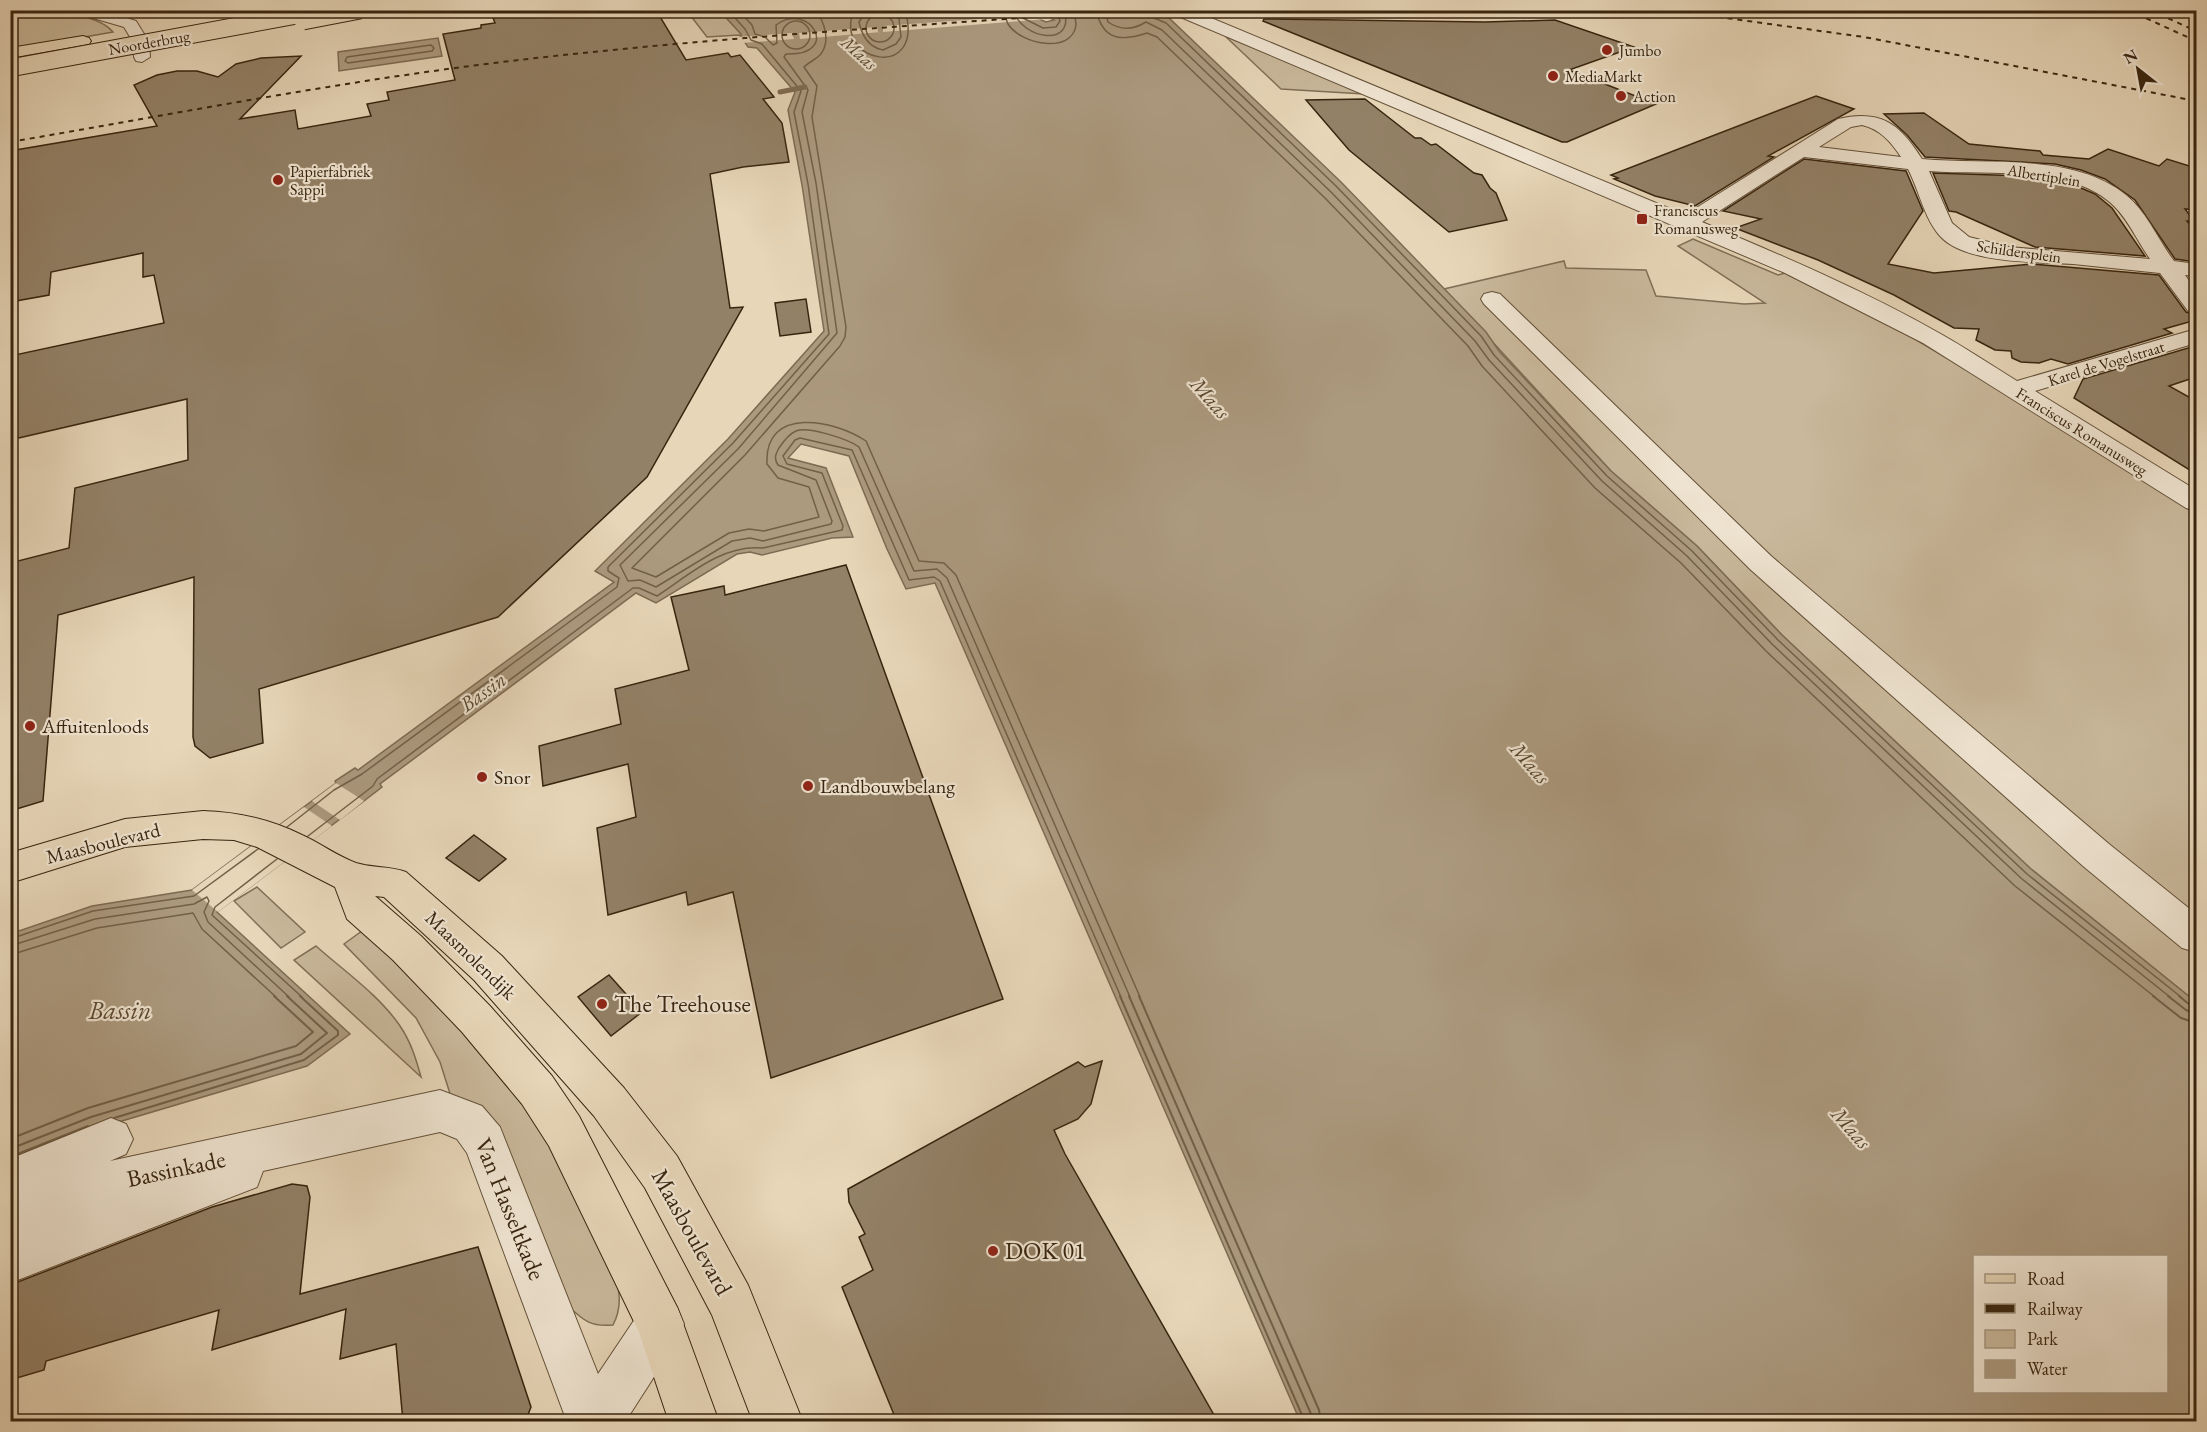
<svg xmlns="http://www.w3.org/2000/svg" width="2207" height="1432" font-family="'EB Garamond',serif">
	<rect width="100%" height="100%" fill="#e7d6b8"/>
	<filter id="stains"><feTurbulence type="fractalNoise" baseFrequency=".00333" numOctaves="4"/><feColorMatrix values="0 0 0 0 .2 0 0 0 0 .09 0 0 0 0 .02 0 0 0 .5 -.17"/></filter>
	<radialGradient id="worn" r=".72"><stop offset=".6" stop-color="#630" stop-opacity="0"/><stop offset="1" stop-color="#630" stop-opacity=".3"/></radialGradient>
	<!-- green -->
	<g fill="#c9b89b" stroke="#806e55" stroke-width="1.5">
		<path d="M 11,11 C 38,11 94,10 113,32 L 11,50 Z"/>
		<polygon points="687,11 720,11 741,34 741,37 739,35 707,37"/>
		<polygon points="1225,36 1364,94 1281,89"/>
		<polygon points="1693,239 1778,275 1785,273 1908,335 2002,391 2196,514 2196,1002 2031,869 1782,635 1697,546 1611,471 1444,289 1564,261 1566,268 1646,270 1656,296 1744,304 1765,303 1678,246"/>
		<polygon points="257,887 305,932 281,948 234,901"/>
		<path d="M 366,928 L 441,998 L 544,1131 L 615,1270 C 619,1290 623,1306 613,1325 C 591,1327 584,1321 568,1306 L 452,1100 L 440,1062 L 416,1018 L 344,944 Z"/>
		<path d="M 316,946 C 344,971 379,995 400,1026 C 411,1042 416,1059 421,1077 L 294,960 Z"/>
	</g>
	<!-- water -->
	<g fill="#ac9a7f" stroke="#7e6b52" stroke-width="1.5" fill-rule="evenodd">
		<path d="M 1026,10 L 1026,13 L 1046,22 L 1054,20 L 1037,11 L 1113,11 L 1123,15 L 1134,14 L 1128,11 L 1150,11 L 1169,18 L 1341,182 L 1486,332 L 1499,351 L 1611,471 L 1697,546 L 1782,635 L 2031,869 L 2196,1002 L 2196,1421 L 1300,1421 L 935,583 L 906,589 L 887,549 L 849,456 L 801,444 L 788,458 L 826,468 L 853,537 L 832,538 L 762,555 L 750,552 L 737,554 L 656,603 L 636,593 L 380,784 L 382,787 L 364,801 L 217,912 L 350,1034 L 307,1066 L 95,1129 L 11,1163 L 10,934 L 92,906 L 192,890 L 336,783 L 335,781 L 355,768 L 358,770 L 614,582 L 595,571 L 728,439 L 824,331 L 802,185 L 788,110 L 795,92 L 757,48 L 748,47 L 740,35 L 741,36 L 741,34 L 720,11 ZM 1974,1256 L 2166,1256 L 2166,1392 L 1974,1392 Z"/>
		<polygon points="438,38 442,56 339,71 338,52"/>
	</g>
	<!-- pier -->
	<g fill="#e7d6b8">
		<polygon points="1092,11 1120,10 1126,13 1125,10 1159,11 1047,19 1038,15"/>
		<polygon points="1036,15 1046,19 883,32 883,26"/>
		<polygon points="877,27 878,32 881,32 800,39 799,33"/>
		<polygon points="792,33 794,39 742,43 737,37"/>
		<polygon points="336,783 364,801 340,820 312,801"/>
		<polygon points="304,807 332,826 218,912 192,890"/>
	</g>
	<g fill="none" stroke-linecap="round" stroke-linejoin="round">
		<!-- shore-far1 -->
		<g stroke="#726047" stroke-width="1.5">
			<path d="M 738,10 L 752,25 L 755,34 L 765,37 L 773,45 L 777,43 L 776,25 C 810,0 842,56 786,54 L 784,57 L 808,90 L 802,112 L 816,183 L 837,333 L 738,449 L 620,565 L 628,581 L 640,580 L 656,587 L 732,541 L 750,538 L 763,541 L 831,524 L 832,521 L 816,480 L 778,465 C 774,459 775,455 779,448 C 783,442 789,434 796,431 C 808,426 848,439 859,447 L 914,571 L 937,569 L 947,578 L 1130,997"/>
			<path d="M 815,10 C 825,22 831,42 820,55 C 815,60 809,62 804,67 L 817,86 L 812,117 L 846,327 L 845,337 L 840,346 L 745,455 L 632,568 L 656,577 L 729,533 L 749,529 L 764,531 L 819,517 L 809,487 L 778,478 L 767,464 C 764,405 835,420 866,441 L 919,561 L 944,563 L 956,575 L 1140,997"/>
			<path d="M 854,10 C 832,63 926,82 905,10"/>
			<path d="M 867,10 L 859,22 C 862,36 868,47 883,50 L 896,44 L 901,37 L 899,19 L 892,10"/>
			<path d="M 1004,10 C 1005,14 1006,20 1008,24 C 1020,44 1072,55 1076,25 C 1076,20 1074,14 1074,10"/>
			<path d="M 1013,10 C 1022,40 1076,48 1064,10"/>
			<polyline points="1020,10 1023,18 1043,28 1056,27 1060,21 1058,15 1050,10"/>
			<path d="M 1096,10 C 1103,40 1120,42 1147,33 L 1157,37 L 1325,198 L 1468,346 L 1482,366 L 1595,488 L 1681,563 L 1766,651 L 2015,886 L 2155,997"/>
			<path d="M 1105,10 L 1108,22 C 1121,31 1133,30 1146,22 L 1162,30 L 1331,192 L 1475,341 L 1489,360 L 1602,481 L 1687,556 L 1773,645 L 2022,879 L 2170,997"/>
			<polyline points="1151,10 1154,18 1166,23 1336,186 1481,336 1494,355 1607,476 1692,551 1778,640 2027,874 2181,997"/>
			<circle cx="880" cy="28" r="14"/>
			<circle cx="796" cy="35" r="14"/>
			<polygon points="431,45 434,48 432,51 348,63 345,61 347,57"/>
			<polyline points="287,827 334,790 362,774 617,587 619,578 608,571 608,567 733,443 829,334 808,184 794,112 801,91 762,44 751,40 745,29 728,10"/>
			<path d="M 308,836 L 373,786 L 377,779 L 633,588 L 639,588 L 657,596 C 689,575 722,544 763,548 L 842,530 L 843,526 L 822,473 L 787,464 L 783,456 L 795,440 L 800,438 L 852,450 L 909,580 L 934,577 L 940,581 L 1121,997"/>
			<polyline points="277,859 215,907 212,915 302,997"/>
			<polyline points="10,939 93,911 194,896 258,849"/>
			<polyline points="10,946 95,919 194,904 207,897 209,901 204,912 208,922 289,997"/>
			<polyline points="10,955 97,928 193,913 202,929 276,997"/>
		</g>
		<!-- shore -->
		<g stroke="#726047" stroke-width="2">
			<polyline points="1120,996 1305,1422"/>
			<polyline points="1129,996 1311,1414 1312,1422"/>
			<polyline points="1139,996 1319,1410 1321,1422"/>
			<polyline points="2153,996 2181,1018 2196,1023"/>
			<polyline points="2168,996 2186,1010 2196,1014"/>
			<polyline points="2179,996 2190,1005 2196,1006"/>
			<polyline points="114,1118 304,1060 338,1035 338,1031 300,996"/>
			<polyline points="10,1139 88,1108 296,1046 313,1032 274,996"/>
			<polyline points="10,1149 91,1117 301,1054 327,1033 287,996"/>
			<polyline points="10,1157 88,1126"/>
		</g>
		<!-- stream -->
		<polyline stroke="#7e6b52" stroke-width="5" points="780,92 805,87"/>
	</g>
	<!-- building -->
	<g fill="#938167" stroke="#38250f" stroke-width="1.5">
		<polygon points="490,10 656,10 686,60 728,53 731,57 740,55 774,97 763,99 782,123 789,162 743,167 710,174 730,308 743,307 647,477 498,617 259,689 263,743 210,758 195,746 193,737 194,577 58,615 43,801 10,811 10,563 69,548 75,488 188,460 187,399 10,440 10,356 164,323 154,275 143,277 143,253 51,272 49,295 10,302 10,151 157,126 134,85 157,75 177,71 197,71 218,77 236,64 261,58 301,56 240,119 295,110 298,129 371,116 367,104 389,100 387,92 455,80 443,34 481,28 481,25 495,23"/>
		<polygon points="1264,19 1485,22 1555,20 1634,47 1569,70 1656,104 1567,142 1562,142 1263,21"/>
		<polygon points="1816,96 1854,109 1768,156 1774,157 1695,206 1655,196 1614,179 1618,178 1611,175"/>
		<polygon points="1365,99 1415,138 1421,138 1431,145 1436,144 1474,173 1482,175 1490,188 1496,193 1507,220 1449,232 1349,150 1306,100"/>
		<polygon points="1924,113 1969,144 2040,151 2043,155 2089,159 2108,149 2159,166 2167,159 2196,168 2196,210 2185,209 2194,221 2187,221 2196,233 2196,262 2175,259 2135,200 2105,179 2081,170 2055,164 1925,157 1907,135 1884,114"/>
		<polygon points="1804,159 1906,171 1923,211 1888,264 1934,273 2032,264 2159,275 2186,312 2196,315 2196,320 2164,329 2172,333 2068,364 2051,359 2039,363 2021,362 2012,358 2011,351 1995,350 1976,340 1979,329 1954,328 1894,295 1818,260 1735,228 1761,219 1723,211"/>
		<polygon points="1933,173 2026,176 2074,185 2095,194 2112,208 2145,256 2035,247 1956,212 1949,211"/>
		<polygon points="806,299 811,332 780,336 775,303"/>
		<polygon points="2195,346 2196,377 2169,386 2196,401 2196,474 2074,398 2083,379"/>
		<polygon points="846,565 1003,999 771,1078 733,892 688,905 686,892 608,915 597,828 636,817 628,764 543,786 539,746 621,724 615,689 689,670 671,597 724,586 725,595"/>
		<polygon points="474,835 506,859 479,881 446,858"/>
		<polygon points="609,975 642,1012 611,1036 578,997"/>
		<polygon points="1102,1061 1091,1104 1078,1119 1054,1130 1065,1154 1218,1422 897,1422 842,1287 873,1270 859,1237 865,1234 849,1202 848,1189 1078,1062 1085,1067"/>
		<polygon points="292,1184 307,1186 310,1197 300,1294 478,1247 531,1407 525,1422 403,1422 396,1344 340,1359 346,1309 212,1350 219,1310 46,1361 44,1370 10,1380 10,1285 212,1207"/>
	</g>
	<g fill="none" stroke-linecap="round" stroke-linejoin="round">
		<defs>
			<g id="minor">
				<polygon points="74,10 101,10 136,21 149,42 150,57 142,62 136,61 134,57 133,42 124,27 76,13"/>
				<path d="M 1169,10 L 1192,10 L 1685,215 L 1838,119 C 1881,109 1900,124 1922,159 C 1985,165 2073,152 2126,195 C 2147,212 2158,240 2174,261 L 2196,264 L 2196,276 L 2185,275 L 2196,291 L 2196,313 L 2188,311 L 2160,273 C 2131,270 2102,267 2073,264 C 2038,262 1965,264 1940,236 C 1924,218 1919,190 1908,169 L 1804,157 L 1702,222 C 1783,256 1863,290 1939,333 C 1966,348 1991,365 2017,381 L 2196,329 L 2196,343 L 2035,391 L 2196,490 L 2196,511 L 2186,508 L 1923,343 L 1785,273 L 1171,13 ZM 1862,125 C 1880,129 1891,142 1901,157 L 1819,147 L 1851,127 ZM 1929,171 C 1985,176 2070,163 2114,206 C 2130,222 2137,241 2150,259 L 2009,247 L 1969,237 L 1952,223 Z"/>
				<polygon points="1492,292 1500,294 1771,556 2109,844 2196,914 2196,952 2182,948 2083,866 1751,570 1484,304 1481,299 1484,294"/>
				<polygon points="440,1090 482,1106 500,1127 598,1374 643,1307 660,1300 677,1307 684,1324 677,1341 625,1422 567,1422 467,1153 457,1139 440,1132 263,1171 257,1187 10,1283 10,1159 111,1118 126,1124 133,1139 126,1154 110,1161"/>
			</g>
			<g id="major">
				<polygon points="83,36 89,38 91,41 89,44 10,58 10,48"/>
				<path d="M 203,811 C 238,812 270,819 302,835 C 320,843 337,856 356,863 C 372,868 390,866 406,872 L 502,956 L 624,1088 L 677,1156 L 748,1285 L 803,1422 L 753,1422 L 712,1315 L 645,1188 L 594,1116 L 474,980 L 384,897 L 375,896 L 421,936 L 490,1006 L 552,1076 L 579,1116 L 677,1307 L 719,1422 L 669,1422 L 639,1332 L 549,1146 L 522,1104 L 462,1032 L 393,960 L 347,919 L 335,887 L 257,847 L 234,840 L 203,839 L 125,847 L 10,883 L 10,853 L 125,819 Z"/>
			</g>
		</defs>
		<!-- minor casing -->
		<use href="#minor" stroke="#645139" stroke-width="2"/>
		<!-- major casing -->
		<use href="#major" stroke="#38250f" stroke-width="2"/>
		<!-- minor -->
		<use href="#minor" fill="#efe4d1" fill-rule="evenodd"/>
		<!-- major -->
		<use href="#major" fill="#e7d6b8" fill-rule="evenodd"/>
		<!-- rail -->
		<g stroke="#38250f" stroke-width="2" stroke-dasharray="5 5" stroke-linecap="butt">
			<polyline points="1668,10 1864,37 2196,101"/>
			<polyline points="2128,10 2196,41"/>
			<polyline points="2150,10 2196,31"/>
			<path d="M 10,142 C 174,114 337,82 502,62 C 710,37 919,26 1128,10"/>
		</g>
		<defs>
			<g id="major-bridge">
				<polyline points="303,21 360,10"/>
				<polyline points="10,68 324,10"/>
			</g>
		</defs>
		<!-- major-bridge casing -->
		<use href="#major-bridge" stroke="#38250f" stroke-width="19" stroke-linecap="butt"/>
		<!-- major-bridge -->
		<use href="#major-bridge" stroke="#e7d6b8" stroke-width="17"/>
	</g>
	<!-- markers -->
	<g fill="#8f2418" stroke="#efe4d1" stroke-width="2">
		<circle cx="1607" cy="50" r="6"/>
		<circle cx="1553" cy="76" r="6"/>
		<circle cx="1621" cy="96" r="6"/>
		<circle cx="278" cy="180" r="6"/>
		<rect x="1636" y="213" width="12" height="12" rx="3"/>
		<circle cx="30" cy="726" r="6"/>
		<circle cx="482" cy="777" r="6"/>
		<circle cx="808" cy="786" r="6"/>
		<circle cx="602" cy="1004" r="6"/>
		<circle cx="993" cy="1251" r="6"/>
	</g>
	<g text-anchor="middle" stroke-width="4.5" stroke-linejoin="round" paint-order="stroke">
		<!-- far-street labels -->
		<g font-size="16" fill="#38250f" stroke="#efe4d1">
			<text transform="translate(149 42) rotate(-10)" y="6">Noorderbrug</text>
			<text transform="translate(2044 175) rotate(9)" y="6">Albertiplein</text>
			<text transform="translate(2019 251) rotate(8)" y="6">Schildersplein</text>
			<text transform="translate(2106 363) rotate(-17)" y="6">Karel de Vogelstraat</text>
			<text transform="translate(2082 431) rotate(32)" y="6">Franciscus Romanusweg</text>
		</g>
		<!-- far-poi labels -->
		<g font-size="16" fill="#38250f" stroke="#efe4d1" text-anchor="start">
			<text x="1619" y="56">Jumbo</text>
			<text x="1565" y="82">MediaMarkt</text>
			<text x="1633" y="102">Action</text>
			<text x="290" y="177">Papierfabriek<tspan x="290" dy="18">Sappi</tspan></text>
			<text x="1654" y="216">Franciscus<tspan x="1654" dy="18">Romanusweg</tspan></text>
		</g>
		<!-- far-water labels -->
		<g font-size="18" font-style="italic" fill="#5b4831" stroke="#efe4d1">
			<text transform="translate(859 53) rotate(42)" y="6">Maas</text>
		</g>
		<!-- poi labels -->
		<g font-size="20" fill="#38250f" stroke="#efe4d1" text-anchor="start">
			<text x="42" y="733">Affuitenloods</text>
			<text x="494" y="784">Snor</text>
			<text x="820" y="793">Landbouwbelang</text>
		</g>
		<!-- street labels -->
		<g font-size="20" fill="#38250f" stroke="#efe4d1">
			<text transform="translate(103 843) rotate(-14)" y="7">Maasboulevard</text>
			<text transform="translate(471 955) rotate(44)" y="7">Maasmolendijk</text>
		</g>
		<!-- water labels -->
		<g font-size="21" font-style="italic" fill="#5b4831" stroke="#efe4d1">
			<text transform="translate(1210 398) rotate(49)" y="7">Maas</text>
			<text transform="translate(483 692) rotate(-36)" y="7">Bassin</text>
			<text transform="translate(1530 763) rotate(49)" y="7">Maas</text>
			<text transform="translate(1851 1128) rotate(49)" y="7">Maas</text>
		</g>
		<!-- near-poi labels -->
		<g font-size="24" fill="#38250f" stroke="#efe4d1" text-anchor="start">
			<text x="614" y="1012">The Treehouse</text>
			<text x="1005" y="1259">DOK 01</text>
		</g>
		<!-- near-street labels -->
		<g font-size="24" fill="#38250f" stroke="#efe4d1">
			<text transform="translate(176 1169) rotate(-12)" y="8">Bassinkade</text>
			<text transform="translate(510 1209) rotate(68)" y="8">Van Hasseltkade</text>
			<text transform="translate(692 1232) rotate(61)" y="8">Maasboulevard</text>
		</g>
		<!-- near-water labels -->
		<g font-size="26" font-style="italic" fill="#5b4831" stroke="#efe4d1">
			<text x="120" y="1019">Bassin</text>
		</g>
	</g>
	<!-- margin -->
	<rect width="2207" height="1432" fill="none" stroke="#e7d6b8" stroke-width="36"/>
	<rect x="12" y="12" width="2183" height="1408" fill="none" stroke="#38250f" stroke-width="3"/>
	<rect x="18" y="18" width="2171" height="1396" fill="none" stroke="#38250f" stroke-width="1.5"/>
	<!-- legend -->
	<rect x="1973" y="1255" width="195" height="138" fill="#efe4d1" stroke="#a69883" stroke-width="1.5"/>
	<rect x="1985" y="1274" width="30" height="9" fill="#e7d6b8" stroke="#a69883" stroke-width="1.5"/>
	<text x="2027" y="1285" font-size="18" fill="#38250f">Road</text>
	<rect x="1985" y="1304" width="30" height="9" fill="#38250f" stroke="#a69883" stroke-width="1.5"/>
	<text x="2027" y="1315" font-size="18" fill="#38250f">Railway</text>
	<rect x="1985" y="1330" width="30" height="18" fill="#c9b89b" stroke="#a69883" stroke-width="1.5"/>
	<text x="2027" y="1345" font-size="18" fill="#38250f">Park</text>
	<rect x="1985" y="1360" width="30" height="18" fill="#ac9a7f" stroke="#a69883" stroke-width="1.5"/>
	<text x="2027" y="1375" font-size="18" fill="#38250f">Water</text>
	<!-- north arrow -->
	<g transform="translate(2138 69) rotate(329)" stroke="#efe4d1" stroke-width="4.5" paint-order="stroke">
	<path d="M0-4.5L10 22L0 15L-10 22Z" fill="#38250f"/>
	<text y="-9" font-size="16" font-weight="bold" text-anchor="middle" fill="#38250f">N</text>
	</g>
	<rect width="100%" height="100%" filter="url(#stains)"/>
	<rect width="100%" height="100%" fill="url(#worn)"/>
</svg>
